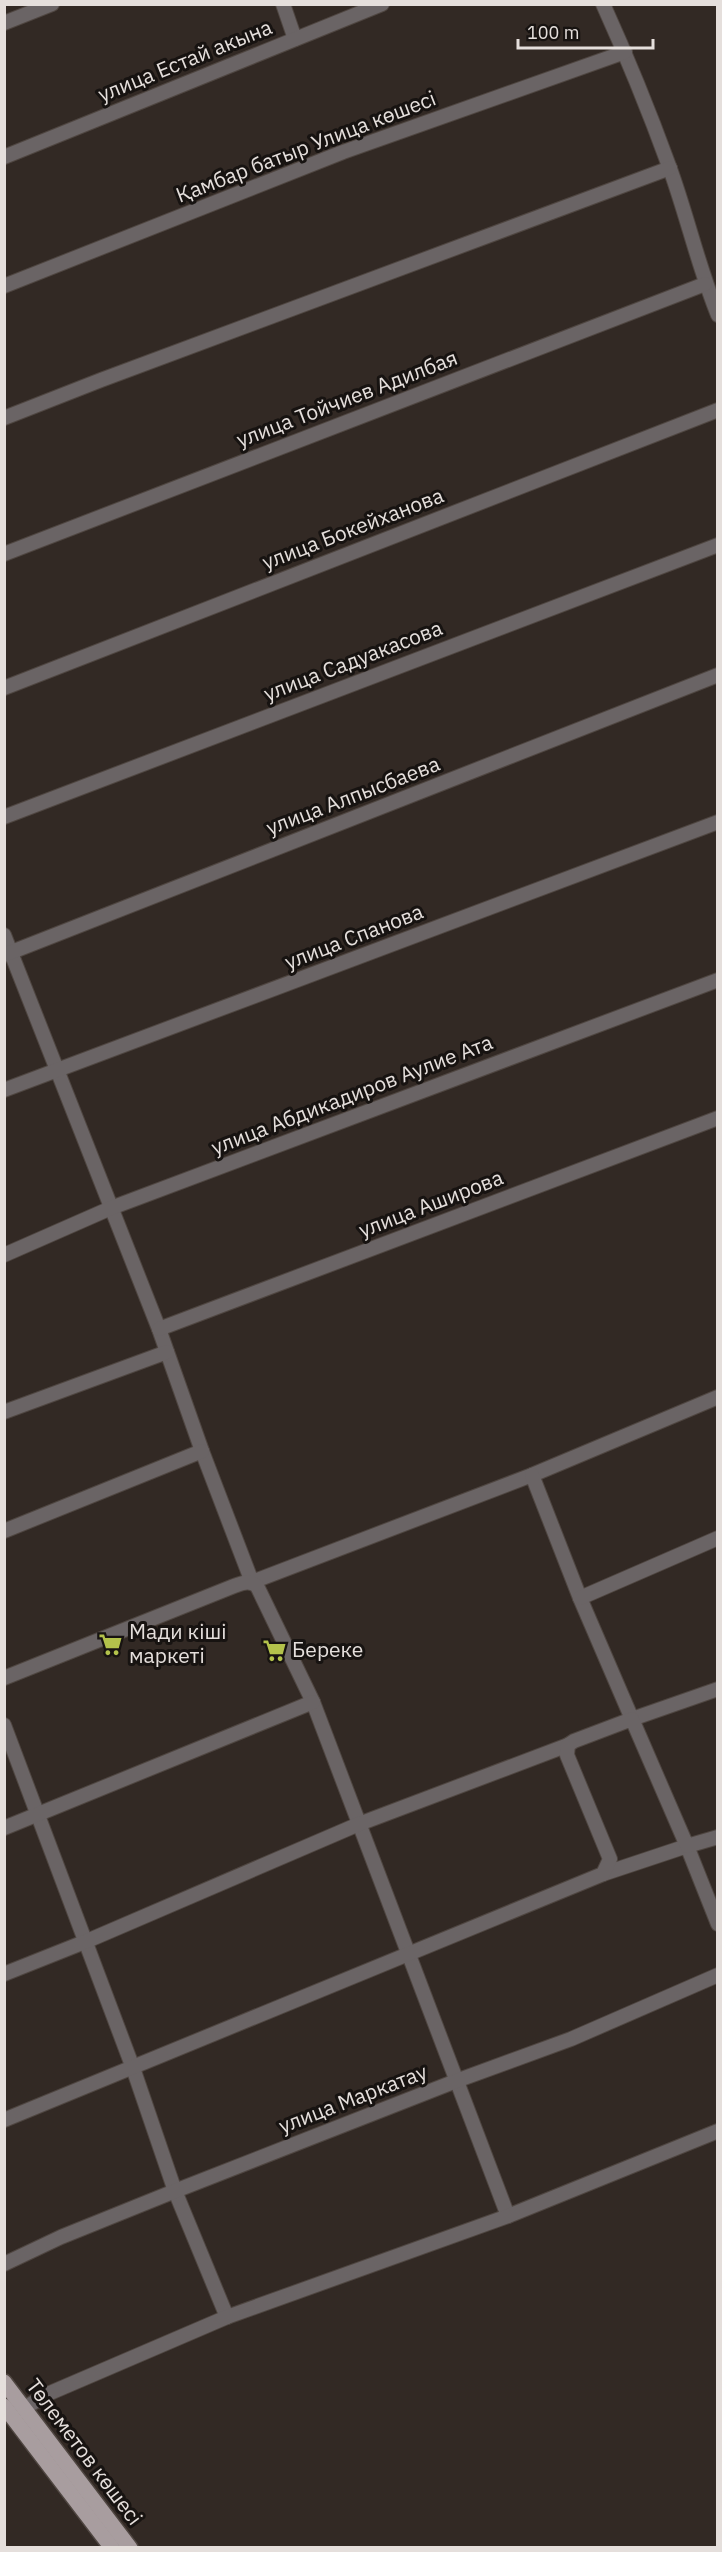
<svg xmlns="http://www.w3.org/2000/svg" width="722" height="2552" font-family="'IBM Plex Sans',sans-serif">
	<rect width="100%" height="100%" fill="#322924"/>
	<g fill="none" stroke-linecap="round" stroke-linejoin="round">
		<defs>
			<g id="minor">
				<polyline points="283,4 295,39"/>
				<path d="M 603,4 C 627,57 649,111 669,166 C 687,215 698,266 718,315"/>
				<polyline points="4,23 52,4"/>
				<polyline points="4,157 382,4"/>
				<polyline points="4,286 343,152 625,52"/>
				<polyline points="4,418 101,380 670,168"/>
				<polyline points="4,554 705,284"/>
				<polyline points="4,688 718,410"/>
				<polyline points="4,817 718,545"/>
				<polyline points="4,935 159,1329 202,1451 252,1582 532,1475 718,1397"/>
				<polyline points="4,955 718,675"/>
				<polyline points="4,1090 718,822"/>
				<polyline points="4,1255 111,1208 718,980"/>
				<polyline points="159,1329 718,1118"/>
				<polyline points="4,1412 167,1352"/>
				<polyline points="532,1475 580,1598 632,1719 718,1689"/>
				<polyline points="4,1531 202,1451"/>
				<polyline points="580,1598 718,1538"/>
				<path d="M 4,1678 L 234,1586 C 243,1583 249,1580 257,1586 L 313,1702 L 508,2216"/>
				<polyline points="4,1725 133,2068 175,2191 227,2317"/>
				<polyline points="4,1828 313,1702"/>
				<polyline points="603,1874 687,1846 718,1924"/>
				<polyline points="4,1974 87,1941 359,1824 568,1745"/>
				<polyline points="4,2120 603,1874 610,1859 567,1755 568,1745 574,1741 632,1719 687,1846 718,1837"/>
				<polyline points="4,2264 61,2237 175,2191 456,2081 571,2039 718,1975"/>
				<polyline points="24,2408 50,2393 227,2317 508,2216 718,2131"/>
			</g>
			<g id="major">
				<polyline points="4,2382 130,2548"/>
				<polyline points="4,2406 112,2548"/>
			</g>
		</defs>
		<!-- minor casing -->
		<use href="#minor" stroke="#4f4641" stroke-width="16"/>
		<!-- major casing -->
		<use href="#major" stroke="#4f4641" stroke-width="18"/>
		<!-- minor -->
		<use href="#minor" stroke="#6a6465" stroke-width="14"/>
		<!-- major -->
		<use href="#major" stroke="#a89d9f" stroke-width="15"/>
	</g>
	<!-- icons -->
	<defs>
		<symbol id="supermarket-bare" viewBox="-9 -9 18 18"><path d="M-6-5.5h2.5l.6 2H6L4.5 2H-2.5L-4.4-4H-6ZM-1.5 3.2a1.3 1.3 0 1 0 .1 0ZM3 3.2a1.3 1.3 0 1 0 .1 0Z" fill="#b3c24b" stroke="#171311" stroke-width="2.5" paint-order="stroke"/></symbol>
	</defs>
	<g fill-rule="evenodd">
		<use href="#supermarket-bare" x="94" y="1628" width="33" height="33"/>
		<use href="#supermarket-bare" x="258" y="1634" width="33" height="33"/>
	</g>
	<g text-anchor="middle" stroke-width="6" stroke-linejoin="round" paint-order="stroke">
		<!-- street labels -->
		<g font-size="21" fill="#e5dfdc" stroke="#171311">
			<text transform="translate(185 61) rotate(-22)" y="7">улица Естай акына</text>
			<text transform="translate(306 147) rotate(-21)" y="7">Қамбар батыр Улица көшесі</text>
			<text transform="translate(347 399) rotate(-21)" y="7">улица Тойчиев Адилбая</text>
			<text transform="translate(353 529) rotate(-21)" y="7">улица Бокейханова</text>
			<text transform="translate(353 661) rotate(-21)" y="7">улица Садуакасова</text>
			<text transform="translate(353 796) rotate(-21)" y="7">улица Алпысбаева</text>
			<text transform="translate(354 937) rotate(-21)" y="7">улица Спанова</text>
			<text transform="translate(352 1095) rotate(-21)" y="7">улица Абдикадиров Аулие Ата</text>
			<text transform="translate(431 1204) rotate(-21)" y="7">улица Аширова</text>
			<text transform="translate(353 2099) rotate(-21)" y="7">улица Маркатау</text>
			<text transform="translate(84 2452) rotate(53)" y="7">Төлеметов көшесі</text>
		</g>
		<!-- poi labels -->
		<g font-size="21" fill="#e5dfdc" stroke="#171311" text-anchor="start">
			<text x="129" y="1639">Мади кіші<tspan x="129" dy="24">маркеті</tspan></text>
			<text x="292" y="1657">Береке</text>
		</g>
	</g>
	<!-- border -->
	<rect width="722" height="2552" fill="none" stroke="#e5dfdc" stroke-width="12"/>
	<!-- scale -->
	<path d="M518 39v9h135v-9" fill="none" stroke="#e5dfdc" stroke-width="3"/>
	<text x="527" y="39" font-size="18" fill="#e5dfdc" stroke="#171311" stroke-width="4.5" paint-order="stroke">100 m</text>
</svg>
